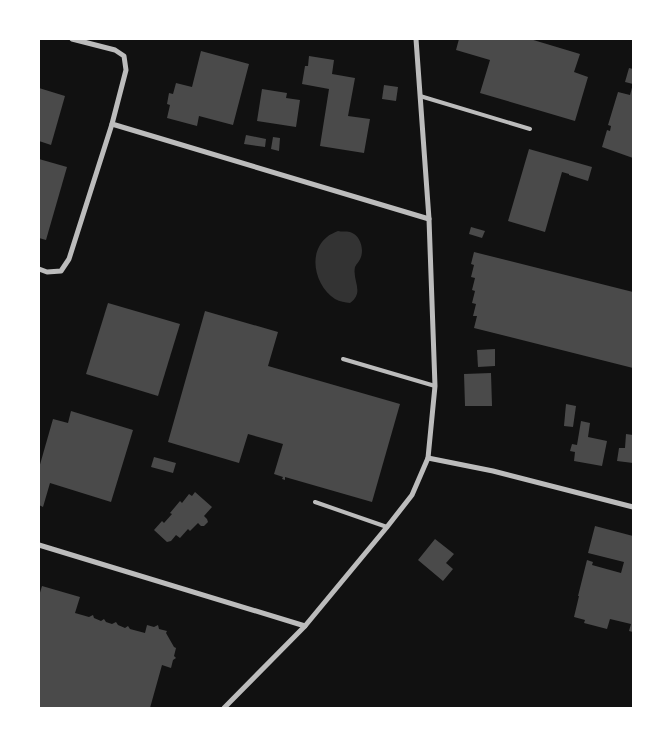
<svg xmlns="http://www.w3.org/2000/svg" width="672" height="747" font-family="'Public Sans',sans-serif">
	<rect width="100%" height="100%" fill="#111"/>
	<!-- water -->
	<path fill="#333" d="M 338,231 C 341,232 346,231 350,232 C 360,235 364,248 361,257 C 360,261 356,264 355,267 C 352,281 365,292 350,303 C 345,302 340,302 335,299 C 315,286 307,253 327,237 C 330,234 334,233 338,231 Z"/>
	<!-- building -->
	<g fill="#4a4a4a">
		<polygon points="459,39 530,39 580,54 574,72 588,77 575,121 480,93 490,60 456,50"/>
		<polygon points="201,51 249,64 233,125 199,116 197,126 167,118 170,105 167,104 169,93 173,94 176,83 192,87"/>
		<polygon points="309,56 334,60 332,74 355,78 348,116 370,119 364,153 320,146 329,89 302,84 305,66 308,66"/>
		<polygon points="629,68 633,69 633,158 602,147 607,130 610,131 611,126 608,125 618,92 630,95 633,84 625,82"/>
		<polygon points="384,85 398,87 396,101 382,99"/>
		<polygon points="39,88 65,96 51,145 39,141"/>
		<polygon points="262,89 287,93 286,98 300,100 296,127 257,121"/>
		<polygon points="246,135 266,139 265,147 244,144"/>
		<polygon points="273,137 280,138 279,151 271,149"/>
		<polygon points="529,149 592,167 588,181 569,175 569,174 562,172 545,232 508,221"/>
		<polygon points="39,159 67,167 46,240 39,238"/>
		<polygon points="471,227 485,231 482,238 469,234"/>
		<polygon points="474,252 633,292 633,368 474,328 477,316 473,316 476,304 472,303 475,291 472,290 475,278 471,277 474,265 471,264"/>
		<polygon points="108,303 180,324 158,396 86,374"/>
		<polygon points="205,311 278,332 268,366 400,404 372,502 285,477 285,480 282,479 283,477 274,474 283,444 248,434 239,463 168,442"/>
		<polygon points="495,349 495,366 478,367 477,350"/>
		<polygon points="491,373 492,406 465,406 464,374"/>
		<polygon points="566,404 576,406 573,427 564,426"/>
		<polygon points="71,411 133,430 111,502 50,483 43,507 39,505 39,468 53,419 68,423"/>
		<polygon points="581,421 590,423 588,437 607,441 602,466 574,461 575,452 570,451 572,444 577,445"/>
		<polygon points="626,434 633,435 633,463 617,461 619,448 625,448"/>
		<polygon points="154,457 176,463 173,473 151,467"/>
		<polygon points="195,492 212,507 204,516 207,519 208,522 204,526 201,526 198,523 190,531 188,529 180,538 176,535 171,541 167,542 154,530 162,521 164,523 172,514 170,513 180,501 182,503 189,494 192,496"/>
		<polygon points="595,526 633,536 633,632 629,631 631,624 610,619 607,629 584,623 585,620 574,617 579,596 578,596 587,560 593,562 592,565 621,573 624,562 588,553"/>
		<polygon points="435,539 454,554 446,563 453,569 443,581 418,560"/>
		<polygon points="42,586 80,597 75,613 89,617 93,615 94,618 101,621 104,619 106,622 112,624 116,622 118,625 125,628 128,626 130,629 145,633 147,625 154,627 158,625 159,629 167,631 166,633 174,647 176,648 174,656 176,658 173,660 171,668 162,665 150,708 39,708 39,596"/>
	</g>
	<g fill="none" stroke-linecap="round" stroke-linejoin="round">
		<!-- service -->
		<g stroke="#bcbcbc" stroke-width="4">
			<polyline points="420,96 530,129"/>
			<polyline points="343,359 435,386"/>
			<polyline points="315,502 387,527"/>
		</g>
		<!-- minor -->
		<g stroke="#bcbcbc" stroke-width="5">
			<polyline points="112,124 429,219"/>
			<polyline points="39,269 47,272 61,271 69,259 112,124 126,70 124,56 115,50 72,39"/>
			<polyline points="428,458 493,471 633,507"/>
			<polyline points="39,545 305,626"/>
			<polyline points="224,708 305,626 387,527 412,495 428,458 435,386 429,219 416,39"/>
		</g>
	</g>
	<!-- border -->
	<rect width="672" height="747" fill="none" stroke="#ffffff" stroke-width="80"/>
</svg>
